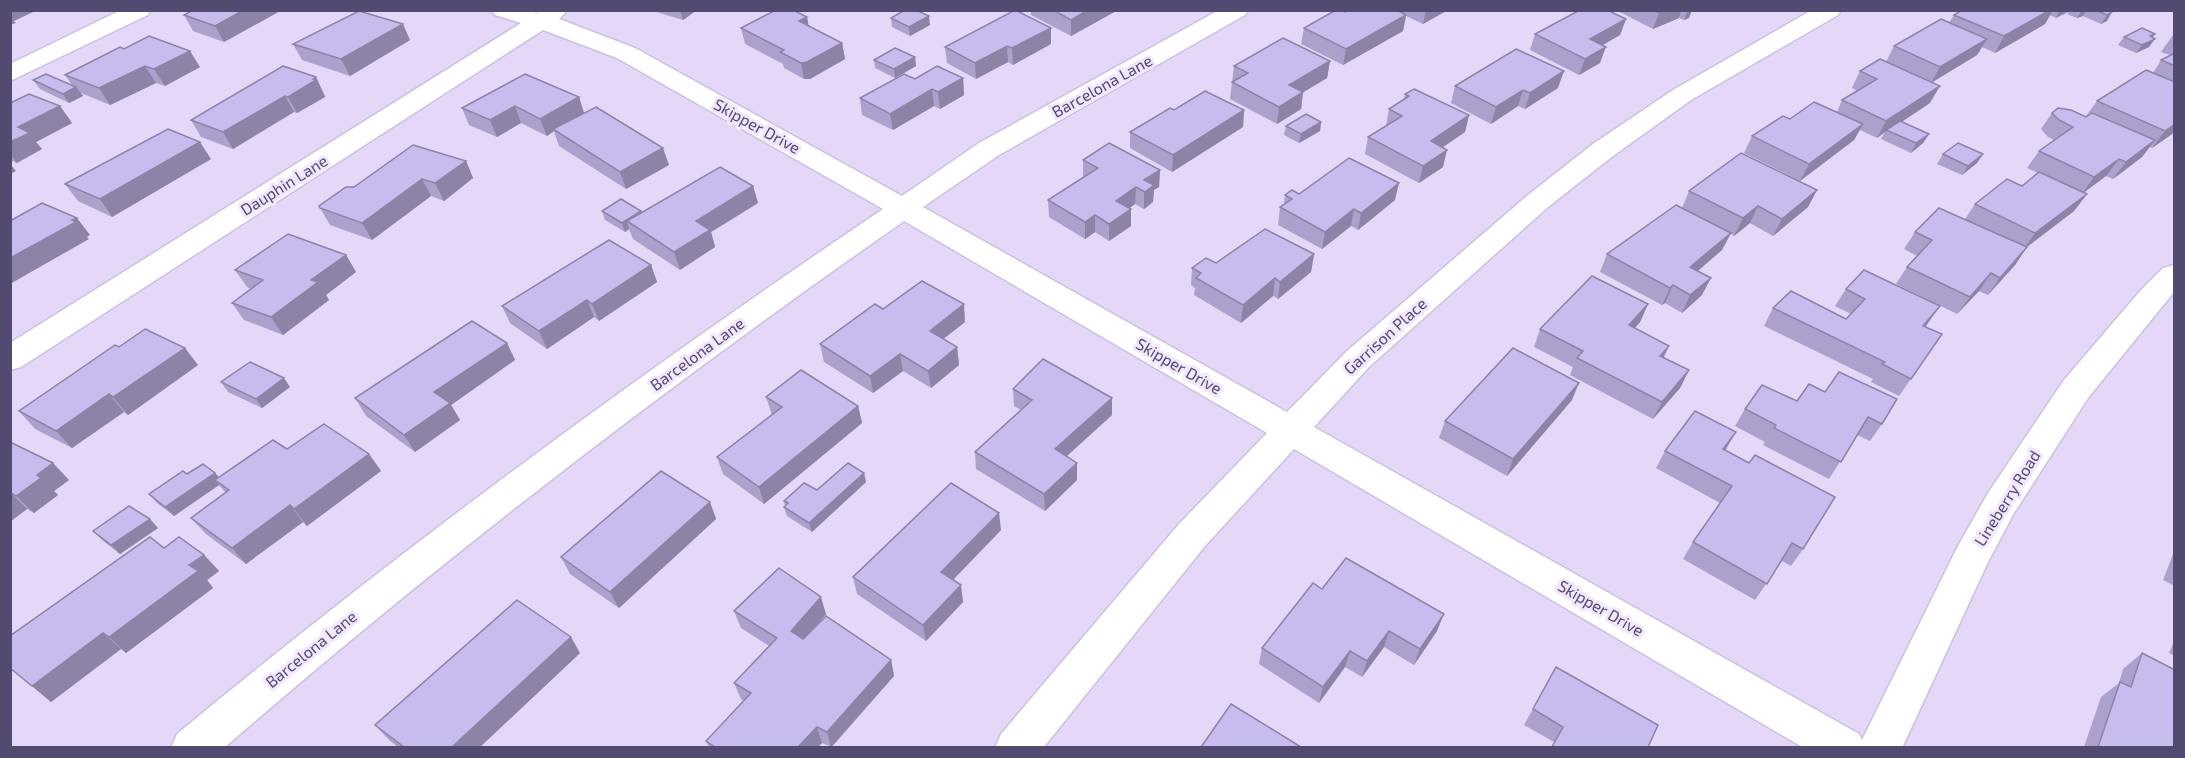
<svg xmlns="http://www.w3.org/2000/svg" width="2185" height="758" font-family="'Exo 2',sans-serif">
	<rect width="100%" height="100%" fill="#ede2fb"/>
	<!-- residential -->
	<rect fill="#e4d7f7" x="11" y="11" width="2163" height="736"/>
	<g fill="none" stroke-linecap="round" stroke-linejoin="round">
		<defs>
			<g id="minor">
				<polygon points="121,10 151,10 148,15 10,81 10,64"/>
				<path d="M 492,10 L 529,10 L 537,13 L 541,10 L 563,10 L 565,13 L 559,19 L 635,48 L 902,196 L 979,143 L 1219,10 L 1248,10 L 1245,15 L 999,155 L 923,207 L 1287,412 L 1347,351 L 1528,195 L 1593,144 L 1673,90 L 1812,10 L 1841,10 L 1838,15 L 1691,100 L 1613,156 L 1548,207 L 1369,367 L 1314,427 L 1859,734 L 1862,740 L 1958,546 L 1988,493 L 2064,380 L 2141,290 L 2163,268 L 2174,265 L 2174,292 L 2088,398 L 2014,513 L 1988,562 L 1902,748 L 1804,748 L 1294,449 L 1205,546 L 1043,748 L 995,748 L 1001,734 L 1179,524 L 1267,433 L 904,221 C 669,385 440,560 224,748 L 171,748 L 177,734 C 403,547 640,373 883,209 L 617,58 L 543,30 L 21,367 L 10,370 L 10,343 L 521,23 L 495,15 Z"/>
			</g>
		</defs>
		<!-- minor casing -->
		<use href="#minor" stroke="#cbc1e0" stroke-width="3"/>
		<!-- minor -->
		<use href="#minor" fill="#fff" fill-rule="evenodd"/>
	</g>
	<!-- wall -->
	<g fill="#aca1cd">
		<polygon points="193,10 282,10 224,42 193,31 184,15"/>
		<polygon points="650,10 697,10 683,20"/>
		<polygon points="1013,10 1028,10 1022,13 1051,44 1013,65 1008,62 976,79 947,63 945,47 1014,11"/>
		<polygon points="1031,10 1118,10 1071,36 1031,15"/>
		<polygon points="1347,10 1448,10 1423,24 1406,16 1403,31 1343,65 1301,44 1304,28"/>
		<polygon points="1616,10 1692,10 1689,18 1684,20 1679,18 1653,29"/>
		<polygon points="1962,10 2109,10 2107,21 2101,24 2083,16 2077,18 2067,14 2069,12 2056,18 2050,15 2045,24 1995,53 1982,47 1977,55 1932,82 1930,103 1901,122 1929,134 1923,143 1911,153 1881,139 1885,132 1877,138 1860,130 1854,140 1800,181 1744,153 1752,136 1790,119 1837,112 1842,100 1858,91 1852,88 1860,71 1886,62 1894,46 1949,23 1954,15"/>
		<polygon points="807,17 808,26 842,43 845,59 810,79 804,79 784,68 783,64 745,44 741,28"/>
		<polygon points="891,18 930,25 910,36 892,27"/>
		<polygon points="1626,19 1620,35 1602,45 1600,63 1579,75 1530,50 1535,34"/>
		<polygon points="2173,35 2175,35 2175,132 2152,148 2150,147 2142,157 2113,179 2106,176 2083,193 2087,194 2074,211 2027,247 2015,265 1988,295 1979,291 1957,314 1896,284 1907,267 1917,256 1904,249 1915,232 1965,219 1975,204 2022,186 2038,173 2027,168 2039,151 2054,140 2048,137 2041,129 2052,113 2086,116 2097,101 2153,73 2161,60 2170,55 2161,52"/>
		<polygon points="2124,37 2153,38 2149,47 2136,53 2118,45"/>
		<polygon points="410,40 350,76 302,60 293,44"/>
		<polygon points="120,47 200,67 165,86 156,83 110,105 81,93 83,96 69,103 40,89 33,80 72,85 65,75"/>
		<polygon points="915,57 916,66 895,78 875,68 874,60"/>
		<polygon points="1330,61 1327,78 1303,92 1301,109 1277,124 1230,99 1234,66"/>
		<polygon points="283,66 324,94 325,97 297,113 294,112 233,149 201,137 191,120"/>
		<polygon points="963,78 964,95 940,109 934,106 893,130 862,115 860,98 915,79"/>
		<polygon points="1455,86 1558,88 1525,109 1518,106 1491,124 1451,103"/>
		<polygon points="1405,94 1469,115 1465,132 1443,147 1443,167 1419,183 1365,154 1368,137 1386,126 1389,109 1404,99"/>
		<polygon points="579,97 584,113 669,165 626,189 559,146 554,131 547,136 521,123 497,137 469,125 462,108"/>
		<polygon points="10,103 60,106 72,123 36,142 42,149 17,163 10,160"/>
		<polygon points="1174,110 1244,110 1243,127 1172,172 1130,148 1130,132"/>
		<polygon points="1321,122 1320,131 1299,143 1284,135 1286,126"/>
		<polygon points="1943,154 1983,154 1977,163 1962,175 1937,164"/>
		<polygon points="211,159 112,217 78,201 65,184"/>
		<polygon points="1083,160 1160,170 1159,187 1154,190 1153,202 1144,209 1135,204 1130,208 1131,209 1131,226 1109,241 1095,232 1085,239 1049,217 1048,200 1083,177"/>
		<polygon points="466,161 473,178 444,201 431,196 372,240 330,225 320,208 354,187"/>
		<polygon points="753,186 758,203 711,232 715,247 680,270 633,239 629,229 625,232 605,220 602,211 642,213"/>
		<polygon points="1817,190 1808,207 1773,236 1750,223 1734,236 1730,233 1722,250 1698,271 1702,295 1682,313 1665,303 1662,305 1600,272 1607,254 1682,208 1689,191"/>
		<polygon points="1299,194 1395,200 1358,230 1351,226 1322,249 1278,225 1280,207 1284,205 1285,195"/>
		<polygon points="1314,254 1311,272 1278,299 1273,296 1241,323 1194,295 1195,288 1191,285 1192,268 1216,263"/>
		<polygon points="346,255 356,272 326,295 329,300 283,335 244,320 232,303 251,289 247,287 235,270"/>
		<polygon points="651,265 657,282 599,321 594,317 547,349 510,323 502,306"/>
		<polygon points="1846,289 1928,323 1926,327 1942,334 1899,396 1871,382 1873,379 1764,326 1773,308 1846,319 1851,314 1835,306"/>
		<polygon points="1648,304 1640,322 1635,328 1664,358 1689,370 1680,388 1653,419 1570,375 1573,367 1534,347 1540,329"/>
		<polygon points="883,309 965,322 943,339 957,347 959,365 931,388 903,371 873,393 824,362 820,344"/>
		<polygon points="507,343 515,360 451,405 460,420 415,452 366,416 355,398"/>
		<polygon points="119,347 198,365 128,415 124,412 72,448 35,429 19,411"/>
		<polygon points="221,382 290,387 262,408 228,392"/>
		<polygon points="1809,384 1882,424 1870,441 1857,435 1829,479 1763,445 1765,442 1735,426 1745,409 1797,401"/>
		<polygon points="1013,389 1112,415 1066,456 1077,480 1045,511 976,469 975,452 1021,410 1014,406"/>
		<polygon points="766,397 858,406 862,423 764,504 723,474 717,457 772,415"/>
		<polygon points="1572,400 1507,476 1439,438 1445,421"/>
		<polygon points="10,442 69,480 54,491 58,495 34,513 27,509 11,521"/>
		<polygon points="287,449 369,454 381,471 307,526 303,522 246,564 206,534 191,518 225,492 219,485 174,516 157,503 149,494 187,474 215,473 219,477"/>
		<polygon points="1665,451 1725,451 1803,549 1791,566 1782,561 1755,600 1683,559 1693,542 1720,503 1656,468"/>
		<polygon points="864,473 866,482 812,532 787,516 784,507 785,506 784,501 817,490"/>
		<polygon points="710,502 716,519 619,608 570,574 561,557"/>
		<polygon points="158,528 120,554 102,540 93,531"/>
		<polygon points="1001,530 953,580 963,602 926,641 857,594 853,577"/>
		<polygon points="164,548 204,555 219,571 207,580 213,588 126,653 121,649 51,702 32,686"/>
		<polygon points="2175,549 2175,586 2163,580"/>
		<polygon points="1322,589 1437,631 1414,665 1384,647 1362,677 1345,667 1319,703 1259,664 1262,648"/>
		<polygon points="734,611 826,614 810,632 891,660 894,676 832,747 822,743 818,747 709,747 706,741 744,701 741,699 734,683 769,646 741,628"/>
		<polygon points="2175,639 2175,656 2169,653"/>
		<polygon points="580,653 480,747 398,747 389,740 375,725"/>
		<polygon points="2142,653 2175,747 2084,747 2101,697 2119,683 2123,669"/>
		<polygon points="1556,667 1648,747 1554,742 1524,725"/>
	</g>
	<!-- shaded-wall -->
	<g fill="#8c83a7">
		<polygon points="10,10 32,10 33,12 14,21 16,23 10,25"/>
		<polygon points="244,10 282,10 224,42 215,26"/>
		<polygon points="680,10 697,10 683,20"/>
		<polygon points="1088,10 1118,10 1071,36 1071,20"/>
		<polygon points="1426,10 1448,10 1423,24"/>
		<polygon points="1665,10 1681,10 1679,18 1653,29 1659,13"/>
		<polygon points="1688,10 1692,10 1689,18 1684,20"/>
		<polygon points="2050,10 2053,10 2045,24 1995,53 2004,36"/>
		<polygon points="2060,10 2069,10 2056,18"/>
		<polygon points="2082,10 2086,10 2083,16 2077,18"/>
		<polygon points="2112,12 2107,21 2101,24 2107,15"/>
		<polygon points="1406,15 1403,31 1343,65 1346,49"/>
		<polygon points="929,16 930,25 910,36 909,27"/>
		<polygon points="807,17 810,33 799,21"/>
		<polygon points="1626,19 1620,35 1584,56 1590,39"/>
		<polygon points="403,24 410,40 350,76 341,59"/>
		<polygon points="1051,28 1051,44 1013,65 1012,48"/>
		<polygon points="2155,34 2150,41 2155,39 2149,47 2136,53 2142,45 2150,36"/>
		<polygon points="1987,39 1977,55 1931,83 1940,67"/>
		<polygon points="842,43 845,59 810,79 804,79 801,63"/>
		<polygon points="1007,46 1008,62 976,79 975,63"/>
		<polygon points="1606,47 1600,63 1579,75 1585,59"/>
		<polygon points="190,51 200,67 165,86 154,69"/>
		<polygon points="915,57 916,66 895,78 894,69"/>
		<polygon points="1330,61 1327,78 1287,102 1289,85"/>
		<polygon points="145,66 156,83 110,105 99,88"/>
		<polygon points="1564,71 1558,88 1525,109 1530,93"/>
		<polygon points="316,77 324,94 325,97 297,113 288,97"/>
		<polygon points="963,78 964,95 940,109 938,92"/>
		<polygon points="1940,86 1930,103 1888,131 1886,130 1885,132 1877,138 1886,121"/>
		<polygon points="76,87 83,96 69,103 63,94"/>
		<polygon points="932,89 934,106 893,130 890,114"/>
		<polygon points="1523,90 1518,106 1491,124 1496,107"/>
		<polygon points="1303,92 1301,109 1277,124 1279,107"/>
		<polygon points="285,96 294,112 233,149 223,132"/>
		<polygon points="579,97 584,113 553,129 554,131 547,136 540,119"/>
		<polygon points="60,106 72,123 36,142 42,149 17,163 10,154 10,142 18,127"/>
		<polygon points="515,106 521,123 497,137 490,120"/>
		<polygon points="1244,110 1243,127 1172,172 1173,155"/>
		<polygon points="1469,115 1465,132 1427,158 1431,141"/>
		<polygon points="1321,122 1320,131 1299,143 1301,134"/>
		<polygon points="1863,124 1854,140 1800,181 1809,164"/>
		<polygon points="2175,124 2175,132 2152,148 2165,131"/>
		<polygon points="1929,134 1923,143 1911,153 1916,143"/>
		<polygon points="2155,140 2142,157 2113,179 2126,162"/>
		<polygon points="200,142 211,159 112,217 100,199"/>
		<polygon points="663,148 669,165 626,189 620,172"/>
		<polygon points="1447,150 1443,167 1419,183 1423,166"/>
		<polygon points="1983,154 1977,163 1962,175 1968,166"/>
		<polygon points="2119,159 2106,176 2082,194 2094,177"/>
		<polygon points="466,161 473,178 444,201 435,183"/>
		<polygon points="10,164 16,171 10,174"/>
		<polygon points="1160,170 1159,187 1154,190 1153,202 1144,209 1144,180"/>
		<polygon points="422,179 431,196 372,240 362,223"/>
		<polygon points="1399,183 1395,200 1358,230 1361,213"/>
		<polygon points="753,186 758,203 711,232 715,247 680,270 674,252 696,221"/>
		<polygon points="1136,187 1135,204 1115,218 1116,201"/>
		<polygon points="1817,190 1808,207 1773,236 1782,219"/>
		<polygon points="2087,194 2074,211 2023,250 2035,233"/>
		<polygon points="1758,206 1750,223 1734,236 1743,218"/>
		<polygon points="1131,209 1131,226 1109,241 1109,224"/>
		<polygon points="1354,209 1351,226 1322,249 1325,232"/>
		<polygon points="641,211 644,220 627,221 629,229 625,232 622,223"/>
		<polygon points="1095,215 1095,232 1085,239 1085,222"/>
		<polygon points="77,218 90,235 87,237 89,239 10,284 10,258"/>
		<polygon points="1731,233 1722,250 1682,284 1690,267"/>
		<polygon points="2027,247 2015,265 1988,295 2000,278"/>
		<polygon points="1314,254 1311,272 1278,299 1280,282"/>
		<polygon points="346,255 356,272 326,295 329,300 283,335 271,317 311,280"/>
		<polygon points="651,265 657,282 599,321 592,304"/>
		<polygon points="1991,273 1979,291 1957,314 1970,297"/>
		<polygon points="1275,278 1273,296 1241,323 1243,305"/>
		<polygon points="1711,278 1702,295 1682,313 1690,295"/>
		<polygon points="1673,285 1665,303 1662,305 1670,288"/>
		<polygon points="587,300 594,317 547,349 539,331"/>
		<polygon points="964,304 965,322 932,348 930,331"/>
		<polygon points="1648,304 1640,322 1621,343 1629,325"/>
		<polygon points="1940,306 1928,323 1912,343 1923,326"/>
		<polygon points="507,343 515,360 451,405 460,420 415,452 404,435 434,392"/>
		<polygon points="1669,346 1661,363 1660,356"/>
		<polygon points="957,347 959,365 931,388 928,371"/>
		<polygon points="185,348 198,365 128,415 113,397"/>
		<polygon points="900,354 903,371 873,393 870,376"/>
		<polygon points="1689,370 1680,388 1653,419 1662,402"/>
		<polygon points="284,378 290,387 262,408 256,399"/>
		<polygon points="1579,383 1572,400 1507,476 1513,459"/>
		<polygon points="109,394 124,412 72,448 56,431"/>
		<polygon points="1112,398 1112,415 1055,467 1055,449"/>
		<polygon points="858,406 862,423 764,504 759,487"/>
		<polygon points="1736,432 1726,449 1713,467 1723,449"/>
		<polygon points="369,454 381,471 307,526 294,509"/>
		<polygon points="53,463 69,480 54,491 58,495 34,513 16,496 37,475"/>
		<polygon points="1077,463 1077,480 1045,511 1044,494"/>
		<polygon points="215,473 223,482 215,480 219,485 174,516 165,507"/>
		<polygon points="864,473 866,482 812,532 809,523"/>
		<polygon points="10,492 27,509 11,521 10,520"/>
		<polygon points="710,502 716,519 619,608 610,592"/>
		<polygon points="290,505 303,522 246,564 232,548"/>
		<polygon points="999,513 1001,530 944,589 941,572"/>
		<polygon points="150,519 158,528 120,554 111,545"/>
		<polygon points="204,555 219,571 207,580 213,588 126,653 109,637 189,565"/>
		<polygon points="961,585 963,602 926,641 923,625"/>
		<polygon points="821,597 826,614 797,647 791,631"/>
		<polygon points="1444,614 1437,631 1414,665 1420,649"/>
		<polygon points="1389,631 1384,647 1362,677 1367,661"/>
		<polygon points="103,633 121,649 51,702 32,686"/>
		<polygon points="571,637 580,653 480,747 452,747"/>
		<polygon points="1350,651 1345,667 1319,703 1323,687"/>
		<polygon points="891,660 894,676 831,747 827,732"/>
		<polygon points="817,727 822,743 818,747 798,747"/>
	</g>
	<!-- building -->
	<g fill="#c8bbee" stroke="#8c83a7" stroke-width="1.5">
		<polygon points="193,10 244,10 215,26 184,15"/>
		<polygon points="776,10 793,10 807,17 799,21 842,43 807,62 801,63 780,52 784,50 741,28"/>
		<polygon points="905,10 916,10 929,16 909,27 891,18"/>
		<polygon points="1015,10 1051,28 1012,48 1007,46 975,63 945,47"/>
		<polygon points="1053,10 1088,10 1071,20"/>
		<polygon points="1336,10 1343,10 1345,12 1347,10 1397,10 1406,15 1346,49 1304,28"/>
		<polygon points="1580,10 1607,10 1626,19 1590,39 1606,47 1585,59 1535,34"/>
		<polygon points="1654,10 1665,10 1659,13"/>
		<polygon points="1962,10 2050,10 2004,36 1954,15"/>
		<polygon points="2096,10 2109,10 2112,12 2107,15"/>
		<polygon points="359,11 403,24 341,59 293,44"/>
		<polygon points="1941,19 1987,39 1940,67 1894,46"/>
		<polygon points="2142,28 2155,34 2150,36 2155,39 2142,45 2124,37"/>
		<polygon points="149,36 190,51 154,69 145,66 99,88 65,75 120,47 124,49"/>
		<polygon points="1283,38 1330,61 1289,85 1303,92 1279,107 1232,82 1248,73 1234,66"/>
		<polygon points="895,48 915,57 894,69 874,60"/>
		<polygon points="1516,49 1564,71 1530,93 1523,90 1496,107 1455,86"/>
		<polygon points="2175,53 2175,66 2161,60"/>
		<polygon points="1880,59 1940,86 1886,121 1842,100 1877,79 1860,71"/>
		<polygon points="283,66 316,77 313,79 316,80 288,97 285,96 223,132 191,120"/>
		<polygon points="937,66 963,78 938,92 932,89 890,114 860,98 904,74 915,79"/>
		<polygon points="2146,70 2175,82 2175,124 2165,131 2097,101"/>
		<polygon points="46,74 76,87 63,94 33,80"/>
		<polygon points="525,74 579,97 540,119 515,106 490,120 462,108"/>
		<polygon points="1414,89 1469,115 1431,141 1447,150 1423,166 1368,137 1402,116 1389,109 1409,96 1405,94"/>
		<polygon points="1205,91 1244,110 1173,155 1130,132 1170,108 1174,110"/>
		<polygon points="29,94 60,106 18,127 30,133 10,142 10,103"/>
		<polygon points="1814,102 1863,124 1809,164 1752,136 1783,116 1790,119"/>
		<polygon points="596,107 663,148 620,172 553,129"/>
		<polygon points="2058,108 2071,110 2086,117 2092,113 2155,140 2126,162 2119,159 2094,177 2039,151 2073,127 2059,120 2052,113"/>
		<polygon points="1306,114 1321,122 1301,134 1286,126"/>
		<polygon points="1900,121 1929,134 1916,143 1886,130"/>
		<polygon points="168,129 200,142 100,199 65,184"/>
		<polygon points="1109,143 1160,170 1144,180 1154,185 1145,192 1136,187 1116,201 1131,209 1109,224 1095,215 1085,222 1048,200 1098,168 1083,160"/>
		<polygon points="1958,143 1983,154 1968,166 1943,154"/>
		<polygon points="413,145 466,161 435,183 422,179 362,223 320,208 319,206 346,187 354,187"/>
		<polygon points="1741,153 1817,190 1782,219 1758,206 1743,218 1689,191"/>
		<polygon points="1349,158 1399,183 1361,213 1354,209 1325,232 1280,207 1292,199 1285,195 1292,190 1299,194"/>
		<polygon points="720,167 753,186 696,221 710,230 674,252 627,221"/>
		<polygon points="2039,172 2087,194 2035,233 1975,204 2007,179 2022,186"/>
		<polygon points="621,199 641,211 622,223 602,211"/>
		<polygon points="42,203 77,218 72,220 76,222 10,258 10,221"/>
		<polygon points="1676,205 1731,233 1690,267 1711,278 1690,295 1673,285 1670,288 1607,254"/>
		<polygon points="1939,208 2027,247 2000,278 1991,273 1970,297 1907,267 1932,240 1915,232"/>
		<polygon points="1265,229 1314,254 1280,282 1275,278 1243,305 1196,278 1201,273 1192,268 1206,258 1216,263"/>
		<polygon points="288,234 346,255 311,280 318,282 271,317 232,303 263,280 235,270"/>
		<polygon points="609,240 651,265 592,304 587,300 539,331 502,306"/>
		<polygon points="1864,270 1940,306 1923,326 1942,334 1911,379 1882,364 1885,362 1773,308 1791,291 1846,319 1865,299 1846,289"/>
		<polygon points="1592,276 1648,304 1629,325 1669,346 1660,356 1689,370 1662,402 1577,358 1583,351 1540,329"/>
		<polygon points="922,281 964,304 930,331 957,347 928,371 900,354 870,376 820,344 875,304 883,309"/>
		<polygon points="472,321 507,343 434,392 450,403 404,435 355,398"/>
		<polygon points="145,329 185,348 113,397 109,394 56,431 19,411 115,345 119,347"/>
		<polygon points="1513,348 1579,383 1513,459 1445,421"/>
		<polygon points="1043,359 1112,398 1055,449 1077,463 1044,494 975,452 1032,400 1013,389"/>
		<polygon points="250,362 284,378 256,399 221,382"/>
		<polygon points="801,370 858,406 759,487 717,457 782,407 766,397"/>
		<polygon points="1839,372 1897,399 1882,424 1868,417 1841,462 1774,428 1776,425 1745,409 1762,385 1797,401 1809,384 1825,392"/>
		<polygon points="1695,411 1736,432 1723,449 1749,463 1755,455 1835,497 1803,549 1792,543 1767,584 1693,542 1732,486 1665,451"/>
		<polygon points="324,424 369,454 294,509 290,505 232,548 191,518 229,490 215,480 273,440 287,449"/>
		<polygon points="10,442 53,463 37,475 41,478 16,496 10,492"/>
		<polygon points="848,463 864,473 809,523 784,507 788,503 784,501 804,483 817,490"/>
		<polygon points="203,464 215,473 165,507 149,494 183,471 187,474"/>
		<polygon points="661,471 710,502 610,592 561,557"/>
		<polygon points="951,483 999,513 941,572 961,585 923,625 853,577"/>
		<polygon points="129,506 150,519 111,545 93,531"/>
		<polygon points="150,537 164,548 179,537 204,555 189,565 198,571 109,637 103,633 32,686 10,668 10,636"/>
		<polygon points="1346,558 1444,614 1420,649 1389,631 1367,661 1350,651 1323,687 1262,648 1313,583 1322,589"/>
		<polygon points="779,568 821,597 791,631 803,639 826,616 891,660 827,732 817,727 798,747 715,747 706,741 751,693 734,683 777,638 734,611"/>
		<polygon points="517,600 571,637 452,747 404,747 375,725"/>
		<polygon points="2142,653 2175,670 2175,747 2098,747 2120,682 2131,687"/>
		<polygon points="1556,667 1658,725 1648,747 1552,747 1563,727 1533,709"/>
		<polygon points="1231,704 1301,747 1201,747"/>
	</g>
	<g text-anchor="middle" stroke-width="6" stroke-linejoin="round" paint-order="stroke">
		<!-- street labels -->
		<g font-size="16" fill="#524a70" stroke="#f2e7fe">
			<text transform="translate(1102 86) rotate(-29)" y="6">Barcelona Lane</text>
			<text transform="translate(757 126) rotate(29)" y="6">Skipper Drive</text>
			<text transform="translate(284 185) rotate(-32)" y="6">Dauphin Lane</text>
			<text transform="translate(1385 336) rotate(-42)" y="6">Garrison Place</text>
			<text transform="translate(697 354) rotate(-36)" y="6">Barcelona Lane</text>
			<text transform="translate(1179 366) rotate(30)" y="6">Skipper Drive</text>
			<text transform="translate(2007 498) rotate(-58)" y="6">Lineberry Road</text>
			<text transform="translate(1601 608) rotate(30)" y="6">Skipper Drive</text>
			<text transform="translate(311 649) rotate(-39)" y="6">Barcelona Lane</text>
		</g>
	</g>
	<!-- border -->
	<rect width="2185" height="758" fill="none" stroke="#524a70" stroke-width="24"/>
</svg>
